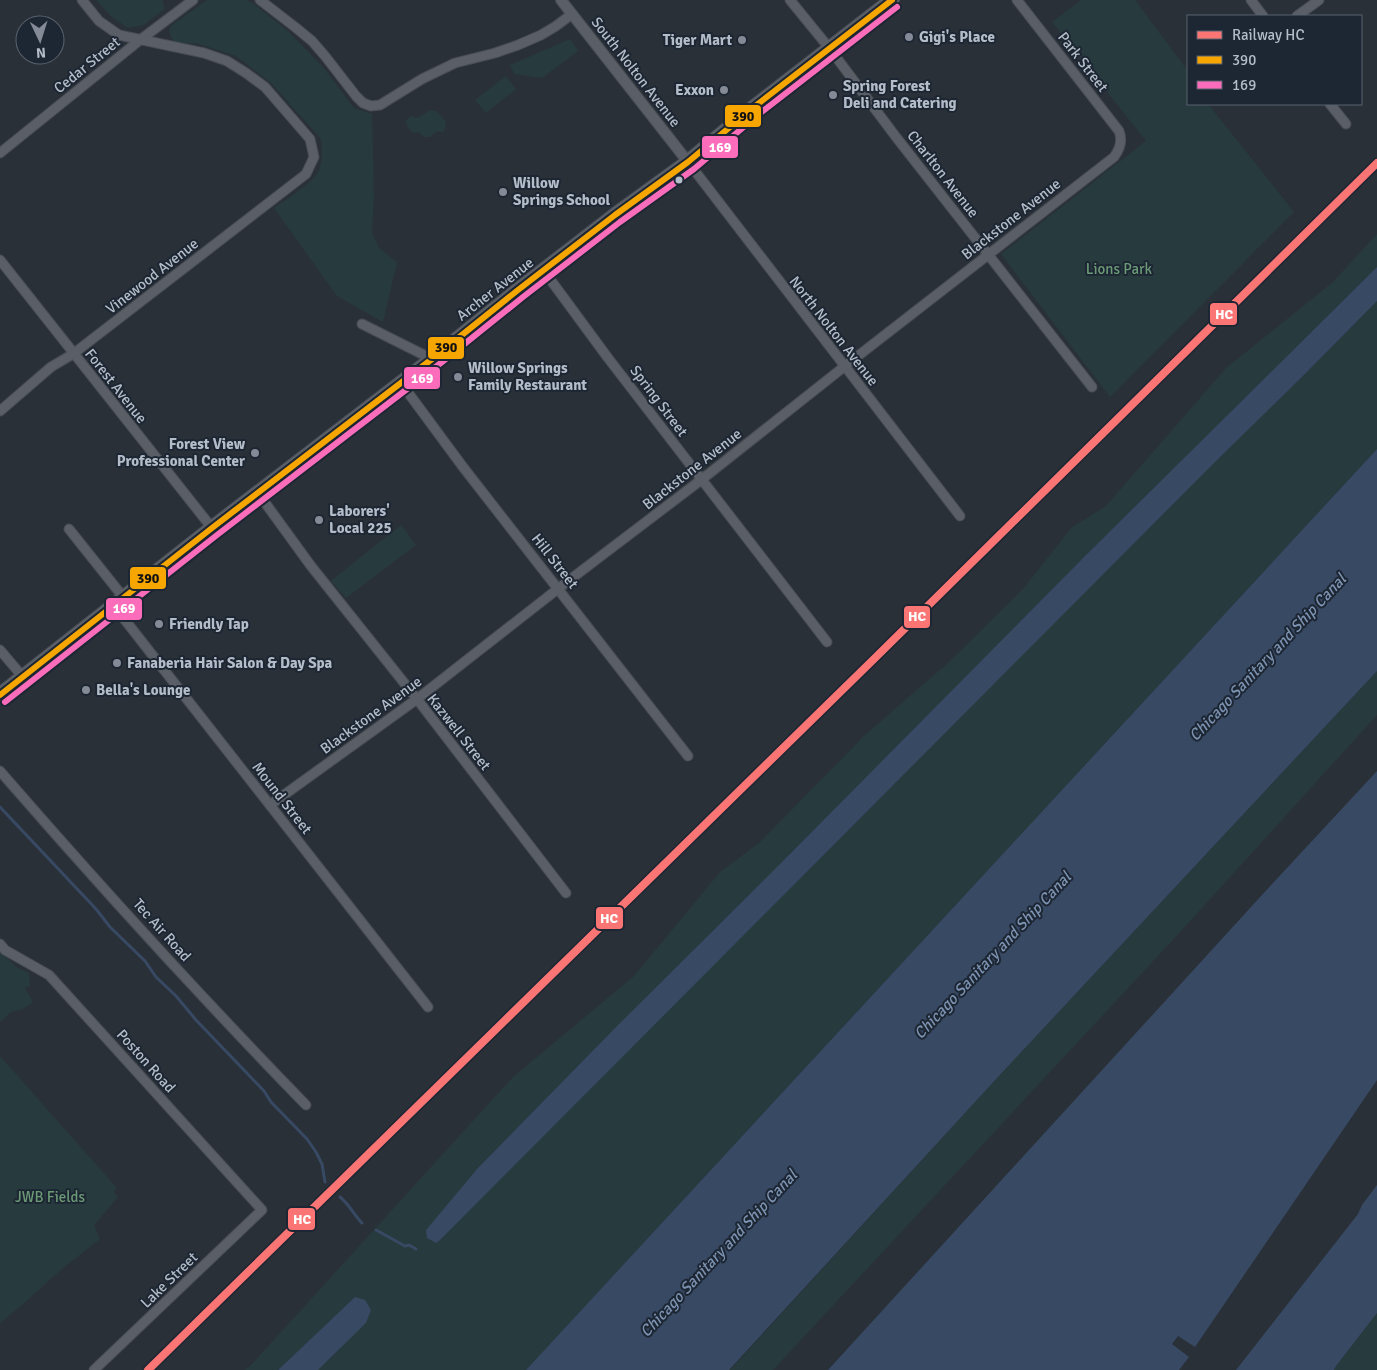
<svg xmlns="http://www.w3.org/2000/svg" width="1377" height="1370" font-family="Signika,sans-serif">
	<rect width="100%" height="100%" fill="#2a3038"/>
	<!-- green -->
	<g fill="#273a3e">
		<polygon points="96,0 161,0 163,1 164,9 144,25 128,28 112,17"/>
		<path d="M 207,0 L 246,0 L 254,4 L 289,32 L 323,67 L 354,108 L 372,114 L 374,196 L 372,232 L 379,248 L 397,262 L 383,322 L 337,296 L 274,208 C 285,200 315,182 319,170 C 323,160 322,149 321,139 L 271,83 L 236,56 L 199,44 L 174,42 L 169,32 L 171,26 Z"/>
		<polygon points="1081,0 1135,0 1188,71 1188,104 1208,104 1294,212 1110,397 1001,254 1146,141 1052,22"/>
		<polygon points="570,39 578,51 542,78 514,74 510,65"/>
		<polygon points="506,76 516,89 486,113 475,100"/>
		<path d="M 430,110 L 437,111 L 446,122 L 444,131 L 441,132 L 437,131 L 430,137 L 424,137 L 419,132 L 414,133 C 409,130 407,127 406,121 L 411,116 L 418,118 Z"/>
		<polygon points="1377,234 1377,267 1084,557 779,865 616,1027 478,1168 1302,377 1377,301 1377,449 526,1370 318,1370 366,1323 355,1297 278,1370 245,1370 251,1365 513,1077 634,976 720,872 759,843 865,735 949,662 1023,589 1072,527 1105,507 1226,368 1333,282"/>
		<polygon points="401,525 416,545 346,598 331,581"/>
		<polygon points="1377,671 1377,715 1182,930 773,1370 730,1370 998,1077"/>
		<polygon points="0,950 16,967 29,973 30,986 25,988 33,1002 23,1009 11,1012 0,1022"/>
		<polygon points="0,1056 117,1188 114,1192 118,1197 94,1225 100,1239 63,1268 22,1305 0,1323"/>
		<polygon points="1377,1313 1377,1370 1334,1370 1336,1366"/>
	</g>
	<!-- water -->
	<g fill="#384963">
		<polygon points="1377,267 1377,301 1302,377 1214,463 439,1241 436,1243 427,1238 426,1230 478,1168 616,1027 779,865 1084,557"/>
		<polygon points="1377,449 1377,671 998,1077 729,1370 526,1370"/>
		<polygon points="1377,771 1377,1080 1195,1347 1178,1336 1172,1344 1189,1357 1179,1370 828,1370 1273,883"/>
		<polygon points="1377,1185 1377,1313 1336,1366 1334,1370 1236,1370 1358,1214 1362,1205"/>
		<polygon points="355,1297 365,1300 371,1310 366,1323 318,1370 278,1370"/>
	</g>
	<g fill="none" stroke-linecap="round" stroke-linejoin="round">
		<!-- stream -->
		<g stroke="#384963" stroke-width="3">
			<polyline points="0,807 96,909 110,927 145,961 156,977 176,996 196,1020 264,1091 271,1102 307,1139 316,1152 322,1164 325,1182"/>
			<path d="M 340,1197 C 349,1204 354,1215 362,1223"/>
			<polyline points="376,1230 405,1246 409,1245 416,1249"/>
		</g>
		<defs>
			<g id="minor">
				<polyline points="260,0 295,27 312,41 325,56 356,96 363,103 371,106 380,105 422,79 455,63 495,53 518,45 541,35 556,26 572,14"/>
				<polyline points="790,0 830,49 896,137 1092,387"/>
				<polyline points="1251,0 1263,16"/>
				<polyline points="1297,16 1319,0"/>
				<polyline points="1330,104 1346,124"/>
				<polyline points="0,153 140,40 193,0"/>
				<polyline points="688,162 960,516"/>
				<polyline points="0,260 212,528"/>
				<polyline points="544,271 608,358 827,642"/>
				<polyline points="362,324 432,359"/>
				<polyline points="401,383 463,467 688,756"/>
				<polyline points="0,411 51,367 73,354 306,174 314,157 310,139 265,87 246,73 227,61 204,53 119,35 99,21 82,0"/>
				<polyline points="258,493 311,566 417,699 566,893"/>
				<polyline points="69,529 124,598"/>
				<polyline points="114,606 428,1007"/>
				<polyline points="0,650 23,677"/>
				<path d="M 0,771 C 99,885 201,997 306,1105"/>
				<path d="M 270,805 L 417,699 L 559,588 L 701,480 L 845,366 L 1114,157 C 1120,149 1123,141 1119,131 L 1017,0"/>
				<polyline points="0,944 5,950 49,975 262,1210 94,1370"/>
			</g>
			<polyline id="tertiary" points="561,0 688,162"/>
			<polyline id="primary" points="0,695 212,528 432,359 518,290 615,215 688,162 754,107 892,0"/>
		</defs>
		<!-- minor casing -->
		<use href="#minor" stroke="#484c53" stroke-width="11"/>
		<!-- tertiary casing -->
		<use href="#tertiary" stroke="#484c53" stroke-width="12"/>
		<!-- primary casing -->
		<use href="#primary" stroke="#484c55" stroke-width="16"/>
		<!-- minor -->
		<use href="#minor" stroke="#5a5e66" stroke-width="9"/>
		<!-- tertiary -->
		<use href="#tertiary" stroke="#5a5e66" stroke-width="10"/>
		<!-- primary -->
		<use href="#primary" stroke="#5c6168" stroke-width="14"/>
		<defs>
			<polyline id="bus-1" points="0,695 212,528 432,359 518,290 615,215 688,162 754,107 892,0"/>
			<polyline id="bus-2" points="5,702 217,535 437,366 523,297 620,222 694,169 759,114 897,7"/>
		</defs>
		<!-- bus-1 casing -->
		<use href="#bus-1" stroke="#1d2633" stroke-width="10"/>
		<!-- bus-2 casing -->
		<use href="#bus-2" stroke="#1d2633" stroke-width="10"/>
		<!-- bus-1 -->
		<use href="#bus-1" stroke="#f7a600" stroke-width="6"/>
		<!-- bus-2 -->
		<use href="#bus-2" stroke="#fb6dba" stroke-width="6"/>
		<defs>
			<polyline id="rail-1" points="148,1370 876,657 1377,163"/>
		</defs>
		<!-- rail-1 casing -->
		<use href="#rail-1" stroke="#1d2633" stroke-width="11"/>
		<!-- rail-1 -->
		<use href="#rail-1" stroke="#fc7575" stroke-width="8"/>
	</g>
	<!-- markers -->
	<g fill="#848b96" stroke="#1d2633" stroke-width="2">
		<circle cx="909" cy="37" r="5"/>
		<circle cx="742" cy="40" r="5"/>
		<circle cx="724" cy="90" r="5"/>
		<circle cx="833" cy="95" r="5"/>
		<circle cx="503" cy="192" r="5"/>
		<circle cx="458" cy="377" r="5"/>
		<circle cx="255" cy="453" r="5"/>
		<circle cx="319" cy="520" r="5"/>
		<circle cx="159" cy="624" r="5"/>
		<circle cx="117" cy="663" r="5"/>
		<circle cx="86" cy="690" r="5"/>
	</g>
	<circle fill="#b4bcc9" stroke="#1d2633" stroke-width="2" cx="679" cy="180" r="4.5"/>
	<g text-anchor="middle" stroke-width="4" stroke-linejoin="round" paint-order="stroke">
		<!-- poi labels -->
		<g font-size="15" font-weight="bold" fill="#b4bcc9" stroke="#1d2633" text-anchor="start">
			<text x="919" y="42">Gigi's Place</text>
			<text x="732" y="45" text-anchor="end">Tiger Mart</text>
			<text x="843" y="91">Spring Forest<tspan x="843" dy="17">Deli and Catering</tspan></text>
			<text x="714" y="95" text-anchor="end">Exxon</text>
			<text x="513" y="188">Willow<tspan x="513" dy="17">Springs School</tspan></text>
			<text x="468" y="373">Willow Springs<tspan x="468" dy="17">Family Restaurant</tspan></text>
			<text x="245" y="449" text-anchor="end">Forest View<tspan x="245" dy="17">Professional Center</tspan></text>
			<text x="329" y="516">Laborers'<tspan x="329" dy="17">Local 225</tspan></text>
			<text x="169" y="629">Friendly Tap</text>
			<text x="127" y="668">Fanaberia Hair Salon &amp; Day Spa</text>
			<text x="96" y="695">Bella's Lounge</text>
		</g>
		<!-- street labels -->
		<g font-size="15" fill="#b4bcc9" stroke="#1d2633">
			<text transform="translate(1083 62) rotate(52)" y="5">Park Street</text>
			<text transform="translate(87 65) rotate(-39)" y="5">Cedar Street</text>
			<text transform="translate(636 72) rotate(52)" y="5">South Nolton Avenue</text>
			<text transform="translate(943 174) rotate(52)" y="5">Charlton Avenue</text>
			<text transform="translate(1011 219) rotate(-38)" y="5">Blackstone Avenue</text>
			<text transform="translate(152 276) rotate(-38)" y="5">Vinewood Avenue</text>
			<text transform="translate(495 289) rotate(-38)" y="5">Archer Avenue</text>
			<text transform="translate(834 331) rotate(52)" y="5">North Nolton Avenue</text>
			<text transform="translate(116 386) rotate(52)" y="5">Forest Avenue</text>
			<text transform="translate(659 401) rotate(53)" y="5">Spring Street</text>
			<text transform="translate(692 469) rotate(-38)" y="5">Blackstone Avenue</text>
			<text transform="translate(555 561) rotate(52)" y="5">Hill Street</text>
			<text transform="translate(371 715) rotate(-36)" y="5">Blackstone Avenue</text>
			<text transform="translate(459 732) rotate(52)" y="5">Kazwell Street</text>
			<text transform="translate(282 798) rotate(52)" y="5">Mound Street</text>
			<text transform="translate(162 930) rotate(48)" y="5">Tec Air Road</text>
			<text transform="translate(146 1061) rotate(48)" y="5">Poston Road</text>
			<text transform="translate(169 1280) rotate(-44)" y="5">Lake Street</text>
		</g>
		<!-- park labels -->
		<g font-size="15" fill="#6b9a76" stroke="#1d2633">
			<text x="1119" y="274">Lions Park</text>
			<text x="50" y="1202">JWB Fields</text>
		</g>
		<!-- water labels -->
		<g font-size="16" font-style="italic" fill="#7c92b1" stroke="#1d2633">
			<text transform="translate(1267 657) rotate(-47)" y="6">Chicago Sanitary and Ship Canal</text>
			<text transform="translate(992 955) rotate(-47)" y="6">Chicago Sanitary and Ship Canal</text>
			<text transform="translate(718 1253) rotate(-47)" y="6">Chicago Sanitary and Ship Canal</text>
		</g>
	</g>
	<g stroke="#1d2633" stroke-width="2">
		<rect x="724" y="104" width="38" height="24" rx="5" fill="#f7a600"/>
		<rect x="701" y="135" width="38" height="24" rx="5" fill="#fb6dba"/>
		<rect x="1209" y="302" width="29" height="24" rx="5" fill="#fc7575"/>
		<rect x="427" y="336" width="38" height="24" rx="5" fill="#f7a600"/>
		<rect x="403" y="366" width="38" height="24" rx="5" fill="#fb6dba"/>
		<rect x="129" y="566" width="38" height="24" rx="5" fill="#f7a600"/>
		<rect x="105" y="597" width="38" height="24" rx="5" fill="#fb6dba"/>
		<rect x="903" y="605" width="28" height="24" rx="5" fill="#fc7575"/>
		<rect x="595" y="906" width="29" height="24" rx="5" fill="#fc7575"/>
		<rect x="287" y="1207" width="29" height="24" rx="5" fill="#fc7575"/>
	</g>
	<g font-size="14" text-anchor="middle" font-weight="bold" fill="#fff">
		<text x="720" y="152">169</text>
		<text x="1224" y="319">HC</text>
		<text x="422" y="383">169</text>
		<text x="124" y="613">169</text>
		<text x="917" y="621">HC</text>
		<text x="609" y="923">HC</text>
		<text x="302" y="1224">HC</text>
	</g>
	<g font-size="14" text-anchor="middle" font-weight="bold" fill="#111">
		<text x="743" y="121">390</text>
		<text x="446" y="352">390</text>
		<text x="148" y="583">390</text>
	</g>
	<!-- legend -->
	<rect x="1187" y="15" width="175" height="90" fill="#1d2633" stroke="#59626f"/>
	<rect x="1197" y="31" width="25" height="8" fill="#fc7575" stroke="#59626f"/>
	<text x="1232" y="40" font-size="15" fill="#b4bcc9">Railway HC</text>
	<rect x="1197" y="56" width="25" height="8" fill="#f7a600" stroke="#59626f"/>
	<text x="1232" y="65" font-size="15" fill="#b4bcc9">390</text>
	<rect x="1197" y="81" width="25" height="8" fill="#fb6dba" stroke="#59626f"/>
	<text x="1232" y="90" font-size="15" fill="#b4bcc9">169</text>
	<!-- north arrow -->
	<g transform="translate(40 40) rotate(176)"><circle r="24" fill="#1d2633" stroke="#59626f"/>
	<path d="M0-4L9 19L0 12L-9 19Z" fill="#848b96"/>
	<text y="-8" font-size="14" font-weight="bold" text-anchor="middle" fill="#b4bcc9">N</text>
	</g>
</svg>
